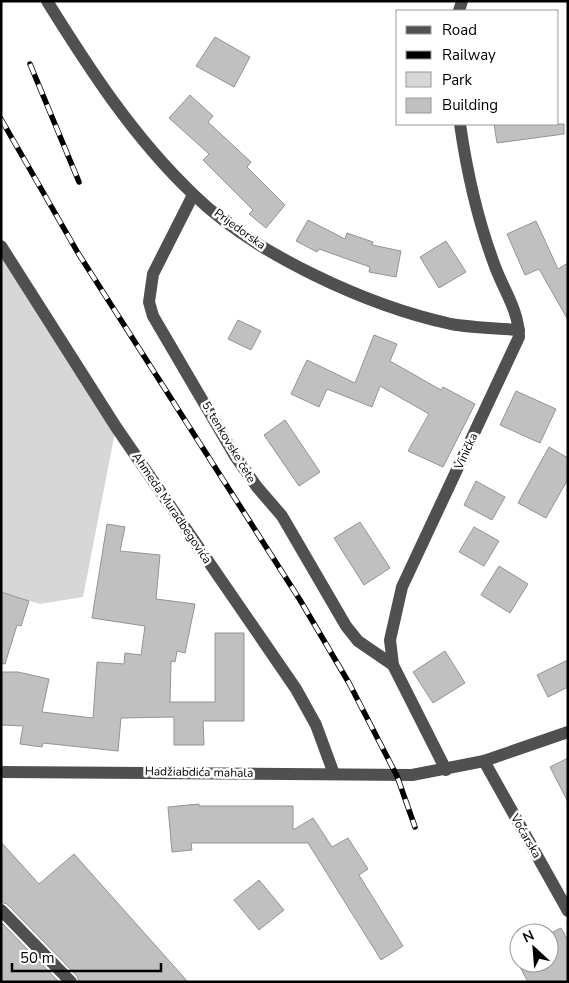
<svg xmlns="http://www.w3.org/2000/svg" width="569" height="983" font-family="'Nunito Sans',sans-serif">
	<rect width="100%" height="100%" fill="#fff"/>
	<!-- green -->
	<polygon fill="#d7d7d7" points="1,246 116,427 83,597 40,604 3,593 1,598"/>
	<!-- building -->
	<g fill="#c0c0c0" stroke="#949494">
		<polygon points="215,37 250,57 234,87 196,66"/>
		<polygon points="190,95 213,116 208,122 251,162 247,167 285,205 266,228 249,214 253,210 203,160 209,154 169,118"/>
		<polygon points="494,124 564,124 564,134 497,143"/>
		<polygon points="308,220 345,239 347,233 373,242 372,245 401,251 396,277 369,272 370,267 319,249 317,252 296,241"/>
		<polygon points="536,221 558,269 568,263 568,320 539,269 525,275 507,234"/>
		<polygon points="446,241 466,272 439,288 420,257"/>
		<polygon points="238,320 261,331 251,350 228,339"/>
		<polygon points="374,335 397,344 390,361 441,390 443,387 475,404 443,467 408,451 429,414 380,386 372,407 327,389 319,407 291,394 307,360 355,383"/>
		<polygon points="516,391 556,409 540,443 500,425"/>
		<polygon points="285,420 320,472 299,486 264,435"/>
		<polygon points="549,447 568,458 568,479 546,518 518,503"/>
		<polygon points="476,481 505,497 492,520 464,505"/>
		<polygon points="360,522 390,568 364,585 334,538"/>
		<polygon points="107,524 125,527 120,551 160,555 156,599 195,604 185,653 177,651 175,662 171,661 170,702 215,702 215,633 244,633 244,721 203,721 204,745 174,745 174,717 121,718 118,751 43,743 42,747 20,744 23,726 1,725 1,672 18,672 49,679 42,712 93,718 97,662 124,664 125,653 141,655 145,626 92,618"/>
		<polygon points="474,527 499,541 484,566 459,552"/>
		<polygon points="499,566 528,584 510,613 481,595"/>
		<polygon points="1,592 29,601 21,626 17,625 5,664 1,663"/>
		<polygon points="445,651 465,683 433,703 413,672"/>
		<polygon points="568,660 568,687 548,697 537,675"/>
		<polygon points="568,758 568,802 550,767"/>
		<polygon points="199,804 199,806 293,806 293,830 313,818 332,847 348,838 368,869 359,875 403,946 381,960 308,843 191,843 192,850 172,852 168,807"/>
		<polygon points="1,842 39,884 74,854 188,982 79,982 77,976 7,904 1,902"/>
		<polygon points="259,880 284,910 259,930 234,900"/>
		<polygon points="1,922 59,982 1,982"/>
		<polygon points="561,928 568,941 568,982 528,982 518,963 549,963 549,934"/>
	</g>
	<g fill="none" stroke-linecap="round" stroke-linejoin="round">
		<!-- minor -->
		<g stroke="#505050" stroke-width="12">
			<path d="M 47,1 C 90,70 134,138 193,194 C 254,254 368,306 451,324 C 473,328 497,328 519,330"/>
			<polyline points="459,11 462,1"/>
			<polyline points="193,195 153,274 149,302 153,316 235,456 257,487 282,516 346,626 358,641 393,665"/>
			<polyline points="1,246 116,427 296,689 316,725 334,774"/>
			<polyline points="484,761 568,911"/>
			<path d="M 446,770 L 393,665 L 390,640 L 402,587 L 519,337 C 519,312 505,292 496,269 C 478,222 467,173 460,124"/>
			<polyline points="1,772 412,775 484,761 568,732"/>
			<polyline points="1,910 71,982"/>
		</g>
		<defs>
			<g id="rail">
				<polyline points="30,64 79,182"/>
				<polyline points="1,119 78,253 300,600 349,683 397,776 415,827"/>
			</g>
		</defs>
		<!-- rail casing -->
		<use href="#rail" stroke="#000" stroke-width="5.5"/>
		<!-- rail -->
		<use href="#rail" stroke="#fff" stroke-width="4" stroke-dasharray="11" stroke-linecap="butt"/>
	</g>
	<g text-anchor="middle" stroke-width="5" stroke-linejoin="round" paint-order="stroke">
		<!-- street labels -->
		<g font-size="12" fill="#000" stroke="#fff">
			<text transform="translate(240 229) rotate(36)" y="4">Prijedorska</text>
			<text transform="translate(229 442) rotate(59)" y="4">5. tenkovske čete</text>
			<text transform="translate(466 451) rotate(-65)" y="4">Vinička</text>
			<text transform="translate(172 508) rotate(56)" y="4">Ahmeda Muradbegovića</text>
			<text transform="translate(199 772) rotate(1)" y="4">Hadžiabdića mahala</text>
			<text transform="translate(526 836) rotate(60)" y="4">Voćarska</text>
		</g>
	</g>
	<!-- border -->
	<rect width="569" height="983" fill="none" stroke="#000000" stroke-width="5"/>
	<!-- legend -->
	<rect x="396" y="10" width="162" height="115" fill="#ffffff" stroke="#999999"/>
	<rect x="406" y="26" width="25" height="8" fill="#505050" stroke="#999999"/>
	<text x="442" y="35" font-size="15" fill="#000000">Road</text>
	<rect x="406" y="51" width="25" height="8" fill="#000000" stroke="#999999"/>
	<text x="442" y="60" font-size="15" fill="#000000">Railway</text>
	<rect x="406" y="72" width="25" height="15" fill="#d7d7d7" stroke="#999999"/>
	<text x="442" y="85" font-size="15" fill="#000000">Park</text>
	<rect x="406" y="98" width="25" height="15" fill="#c0c0c0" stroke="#999999"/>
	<text x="442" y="110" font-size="15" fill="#000000">Building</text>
	<!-- north arrow -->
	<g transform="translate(534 948) rotate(334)"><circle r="24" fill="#ffffff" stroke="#999999"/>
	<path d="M0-4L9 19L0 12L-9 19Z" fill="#000000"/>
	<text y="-8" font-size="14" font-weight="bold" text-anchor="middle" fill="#000000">N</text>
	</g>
	<!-- scale -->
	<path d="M12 963v8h149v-8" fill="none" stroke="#000000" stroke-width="2.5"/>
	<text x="20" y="963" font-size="15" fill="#000000" stroke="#ffffff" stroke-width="4" paint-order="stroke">50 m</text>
</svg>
